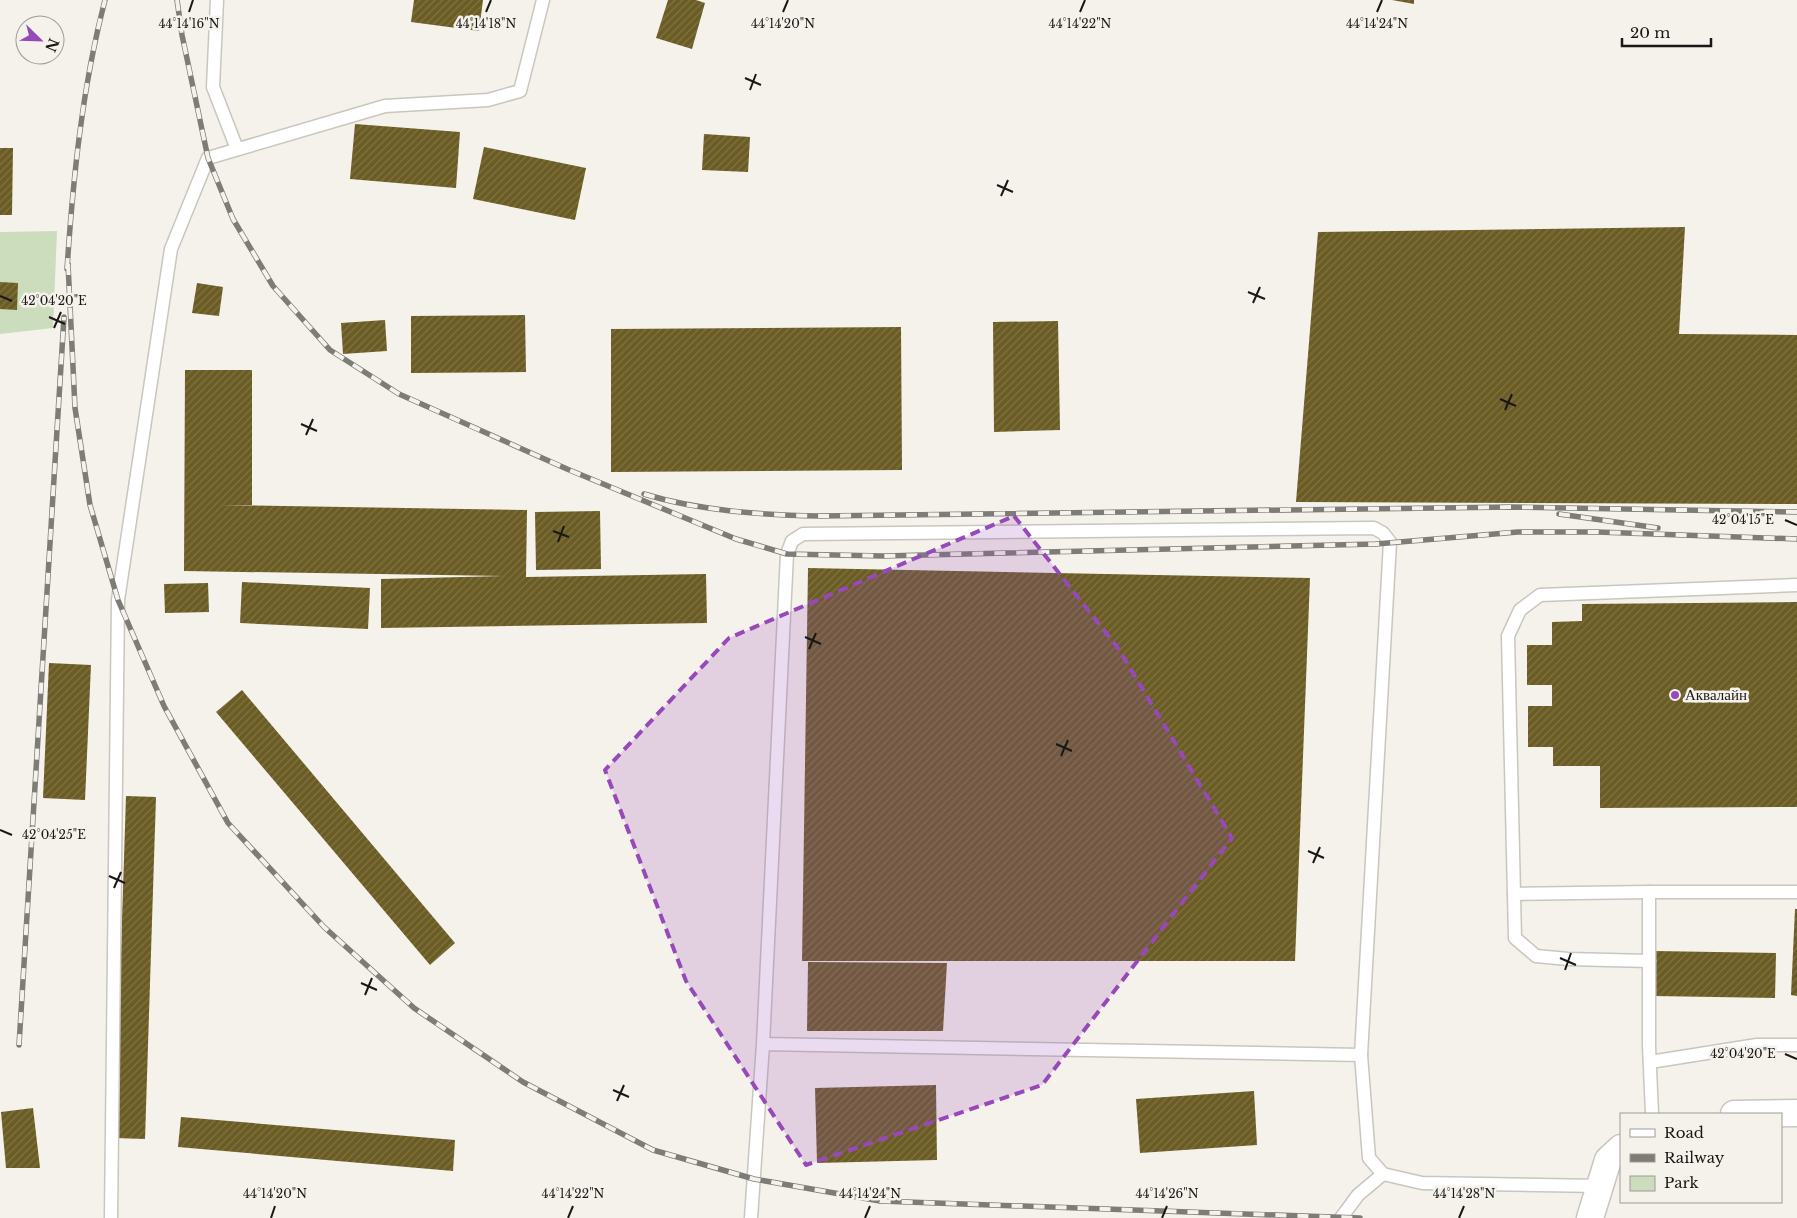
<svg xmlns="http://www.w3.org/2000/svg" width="1797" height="1218" font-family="'Libre Baskerville',serif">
	<defs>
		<pattern id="building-hatch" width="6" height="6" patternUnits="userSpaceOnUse" patternTransform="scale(1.25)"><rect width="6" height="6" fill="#6b5c23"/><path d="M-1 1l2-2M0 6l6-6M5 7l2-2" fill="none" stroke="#7f7448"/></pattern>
	</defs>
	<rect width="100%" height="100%" fill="#f5f2eb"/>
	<!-- green -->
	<polygon fill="#cbddbd" points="57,231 53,328 0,334 0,232"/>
	<!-- building -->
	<g fill="url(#building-hatch)">
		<polygon points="414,0 483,0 479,31 411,22"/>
		<polygon points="668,0 696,0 705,3 692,49 656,38"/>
		<polygon points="1392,0 1414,0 1414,4"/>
		<polygon points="355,124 460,132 456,188 350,179"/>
		<polygon points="704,134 750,137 748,172 702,170"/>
		<polygon points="484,147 586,168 575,220 473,199"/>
		<polygon points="0,148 13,148 12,215 0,215"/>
		<polygon points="1685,227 1679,334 1797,335 1797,504 1296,502 1318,232"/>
		<polygon points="0,282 18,283 17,310 0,309"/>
		<polygon points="197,283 223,287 219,316 192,313"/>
		<polygon points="525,315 526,372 411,373 411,316"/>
		<polygon points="385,320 387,351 343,354 341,323"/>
		<polygon points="1058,321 1060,430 994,432 993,322"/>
		<polygon points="901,327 902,470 611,472 611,329"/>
		<polygon points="185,370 252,370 252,505 220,505 527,510 526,577 706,574 707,623 381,628 381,579 504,576 184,571"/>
		<polygon points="600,511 601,569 536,570 535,512"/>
		<polygon points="808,568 1310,578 1295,961 802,961"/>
		<polygon points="242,582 370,588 368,629 240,623"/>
		<polygon points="208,583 209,612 165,613 164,584"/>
		<polygon points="1797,602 1797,807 1600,808 1600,766 1553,766 1553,747 1528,747 1528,706 1552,706 1552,685 1527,685 1527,645 1552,645 1552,622 1582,621 1582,604"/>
		<polygon points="49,663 91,665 85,800 43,798"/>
		<polygon points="242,690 455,943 430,965 216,712"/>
		<polygon points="126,796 156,797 145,1139 115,1138"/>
		<polygon points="1795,909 1797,909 1797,996 1791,995"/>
		<polygon points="1655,951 1776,953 1775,998 1654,996"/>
		<polygon points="808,962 947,963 943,1031 807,1031"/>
		<polygon points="936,1085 937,1160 817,1163 815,1088"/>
		<polygon points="1254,1091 1257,1145 1140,1153 1136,1099"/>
		<polygon points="33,1108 40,1168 6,1168 1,1112"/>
		<polygon points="181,1117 455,1140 453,1171 178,1147"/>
	</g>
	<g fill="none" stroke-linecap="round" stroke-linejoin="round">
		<defs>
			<g id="service">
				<polyline points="217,0 213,87 237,149"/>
				<polyline points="1514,894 1649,892"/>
				<polyline points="1649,961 1568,959 1536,956 1515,938 1508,636 1520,610 1540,595 1797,585"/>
				<polyline points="1361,1055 1369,1158 1383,1174 1422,1183 1600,1186"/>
				<polyline points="1650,1062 1757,1045 1797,1045"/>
				<polyline points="1652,1114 1649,1046 1649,892 1797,892"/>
				<polyline points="111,1218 118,600 171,249 208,158 385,106 488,100 520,91 543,0"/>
				<polyline points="751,1218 763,1044 787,554 792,541 803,534 1374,528 1383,533 1390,542 1361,1055 763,1044"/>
				<polyline points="1341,1218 1358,1195 1383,1174"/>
			</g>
			<g id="minor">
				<polyline points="1734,1114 1797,1113"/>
				<polyline points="1590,1218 1608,1160 1621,1148"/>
			</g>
		</defs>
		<!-- service casing -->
		<use href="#service" stroke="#c8c6be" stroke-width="15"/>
		<!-- minor casing -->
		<use href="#minor" stroke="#c8c6be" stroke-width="29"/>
		<!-- service -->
		<use href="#service" stroke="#fff" stroke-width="12"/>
		<!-- minor -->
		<use href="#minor" stroke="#fff" stroke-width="26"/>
		<defs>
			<g id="rail">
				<polyline points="177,0 182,35 208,158 233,219 273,286 330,350 399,394 567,469 736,539 787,554 883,556 1376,544 1518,532 1597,532 1797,539"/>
				<polyline points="68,264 75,408 90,505 118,600 164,706 228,823 324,927 414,1008 523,1082 653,1150 754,1179 880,1201 1360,1218"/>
				<path d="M 67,269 C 73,179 82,88 105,0"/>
				<path d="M 644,494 C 700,511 762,515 820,516 L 1512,507 L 1797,512"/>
				<polyline points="1559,514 1658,528"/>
				<polyline points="19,1045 64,317"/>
			</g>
		</defs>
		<!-- rail casing -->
		<use href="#rail" stroke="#7e7c77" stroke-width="5.5"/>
		<!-- rail -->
		<use href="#rail" stroke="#f5f2eb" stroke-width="4" stroke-dasharray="11" stroke-linecap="butt"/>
	</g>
	<!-- marked area -->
	<path fill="#9849b9" fill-opacity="0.2" stroke="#9849b9" stroke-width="4" stroke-dasharray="10 6" stroke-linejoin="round" d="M 1014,516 L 1118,648 L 1232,838 L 1042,1085 L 806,1165 L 686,981 L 605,770 L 729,638 Z"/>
	<!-- ticks -->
	<path fill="none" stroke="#191816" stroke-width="2" d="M 189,12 L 193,0M 486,12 L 491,0M 783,12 L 788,0M 1080,12 L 1085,0M 1377,12 L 1382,0M 745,78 L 761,85M 750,90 L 756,74M 997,185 L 1013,192M 1001,196 L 1008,180M 1248,292 L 1265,299M 0,296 L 12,301M 1253,303 L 1260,287M 49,317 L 65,324M 54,328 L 61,312M 1500,399 L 1516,406M 1505,410 L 1512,394M 301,424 L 317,431M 306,435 L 313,419M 1785,520 L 1797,525M 553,531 L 569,537M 558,542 L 564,526M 805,637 L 821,644M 809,649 L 816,633M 1056,744 L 1072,751M 1061,756 L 1068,740M 0,830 L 12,835M 1308,851 L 1324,858M 1313,863 L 1320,847M 109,876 L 125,883M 114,888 L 121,872M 1560,958 L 1576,965M 1565,970 L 1571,953M 361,983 L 377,990M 365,995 L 372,978M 1785,1054 L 1797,1059M 613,1090 L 629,1097M 617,1101 L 624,1085M 271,1218 L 275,1206M 568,1218 L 573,1206M 865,1218 L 870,1206M 1162,1218 L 1167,1206M 1459,1218 L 1464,1206"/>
	<!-- markers -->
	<circle fill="#9849b9" stroke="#f5f2eb" stroke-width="2" cx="1675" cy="695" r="5"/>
	<g text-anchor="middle" stroke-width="5" stroke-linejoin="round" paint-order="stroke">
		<!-- poi labels -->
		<g font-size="15" fill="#191816" stroke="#f5f2eb" text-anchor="start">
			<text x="1685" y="700">Аквалайн</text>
		</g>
	</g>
	<g font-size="12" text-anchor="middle" fill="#191816" stroke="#f5f2eb" stroke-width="5" stroke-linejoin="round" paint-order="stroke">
		<text x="189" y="28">44°14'16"N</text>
		<text x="486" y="28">44°14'18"N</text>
		<text x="783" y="28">44°14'20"N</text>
		<text x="1080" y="28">44°14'22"N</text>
		<text x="1377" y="28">44°14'24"N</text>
		<text x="54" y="305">42°04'20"E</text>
		<text x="1743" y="524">42°04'15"E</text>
		<text x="54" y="839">42°04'25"E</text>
		<text x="1743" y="1058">42°04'20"E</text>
		<text x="275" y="1198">44°14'20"N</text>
		<text x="573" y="1198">44°14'22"N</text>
		<text x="870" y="1198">44°14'24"N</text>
		<text x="1167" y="1198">44°14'26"N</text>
		<text x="1464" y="1198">44°14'28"N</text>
	</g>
	<!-- legend -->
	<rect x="1620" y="1113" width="162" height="90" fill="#f5f2eb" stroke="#9d9b96"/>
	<rect x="1630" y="1129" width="25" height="8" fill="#ffffff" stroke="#9d9b96"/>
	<text x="1664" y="1138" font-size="15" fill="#191816">Road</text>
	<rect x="1630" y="1154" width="25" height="8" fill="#7e7c77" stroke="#9d9b96"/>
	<text x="1664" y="1163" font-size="15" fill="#191816">Railway</text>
	<rect x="1630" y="1176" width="25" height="15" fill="#cbddbd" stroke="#9d9b96"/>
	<text x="1664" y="1188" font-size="15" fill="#191816">Park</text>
	<!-- north arrow -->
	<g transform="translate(40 40) rotate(113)"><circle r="24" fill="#f5f2eb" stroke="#9d9b96"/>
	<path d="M0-4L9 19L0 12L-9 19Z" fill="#9849b9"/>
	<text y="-8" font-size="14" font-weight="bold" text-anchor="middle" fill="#191816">N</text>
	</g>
	<!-- scale -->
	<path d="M1622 38v8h89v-8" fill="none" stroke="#191816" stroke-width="2.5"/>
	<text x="1630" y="38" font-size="15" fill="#191816" stroke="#f5f2eb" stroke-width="4" paint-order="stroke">20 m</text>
</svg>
